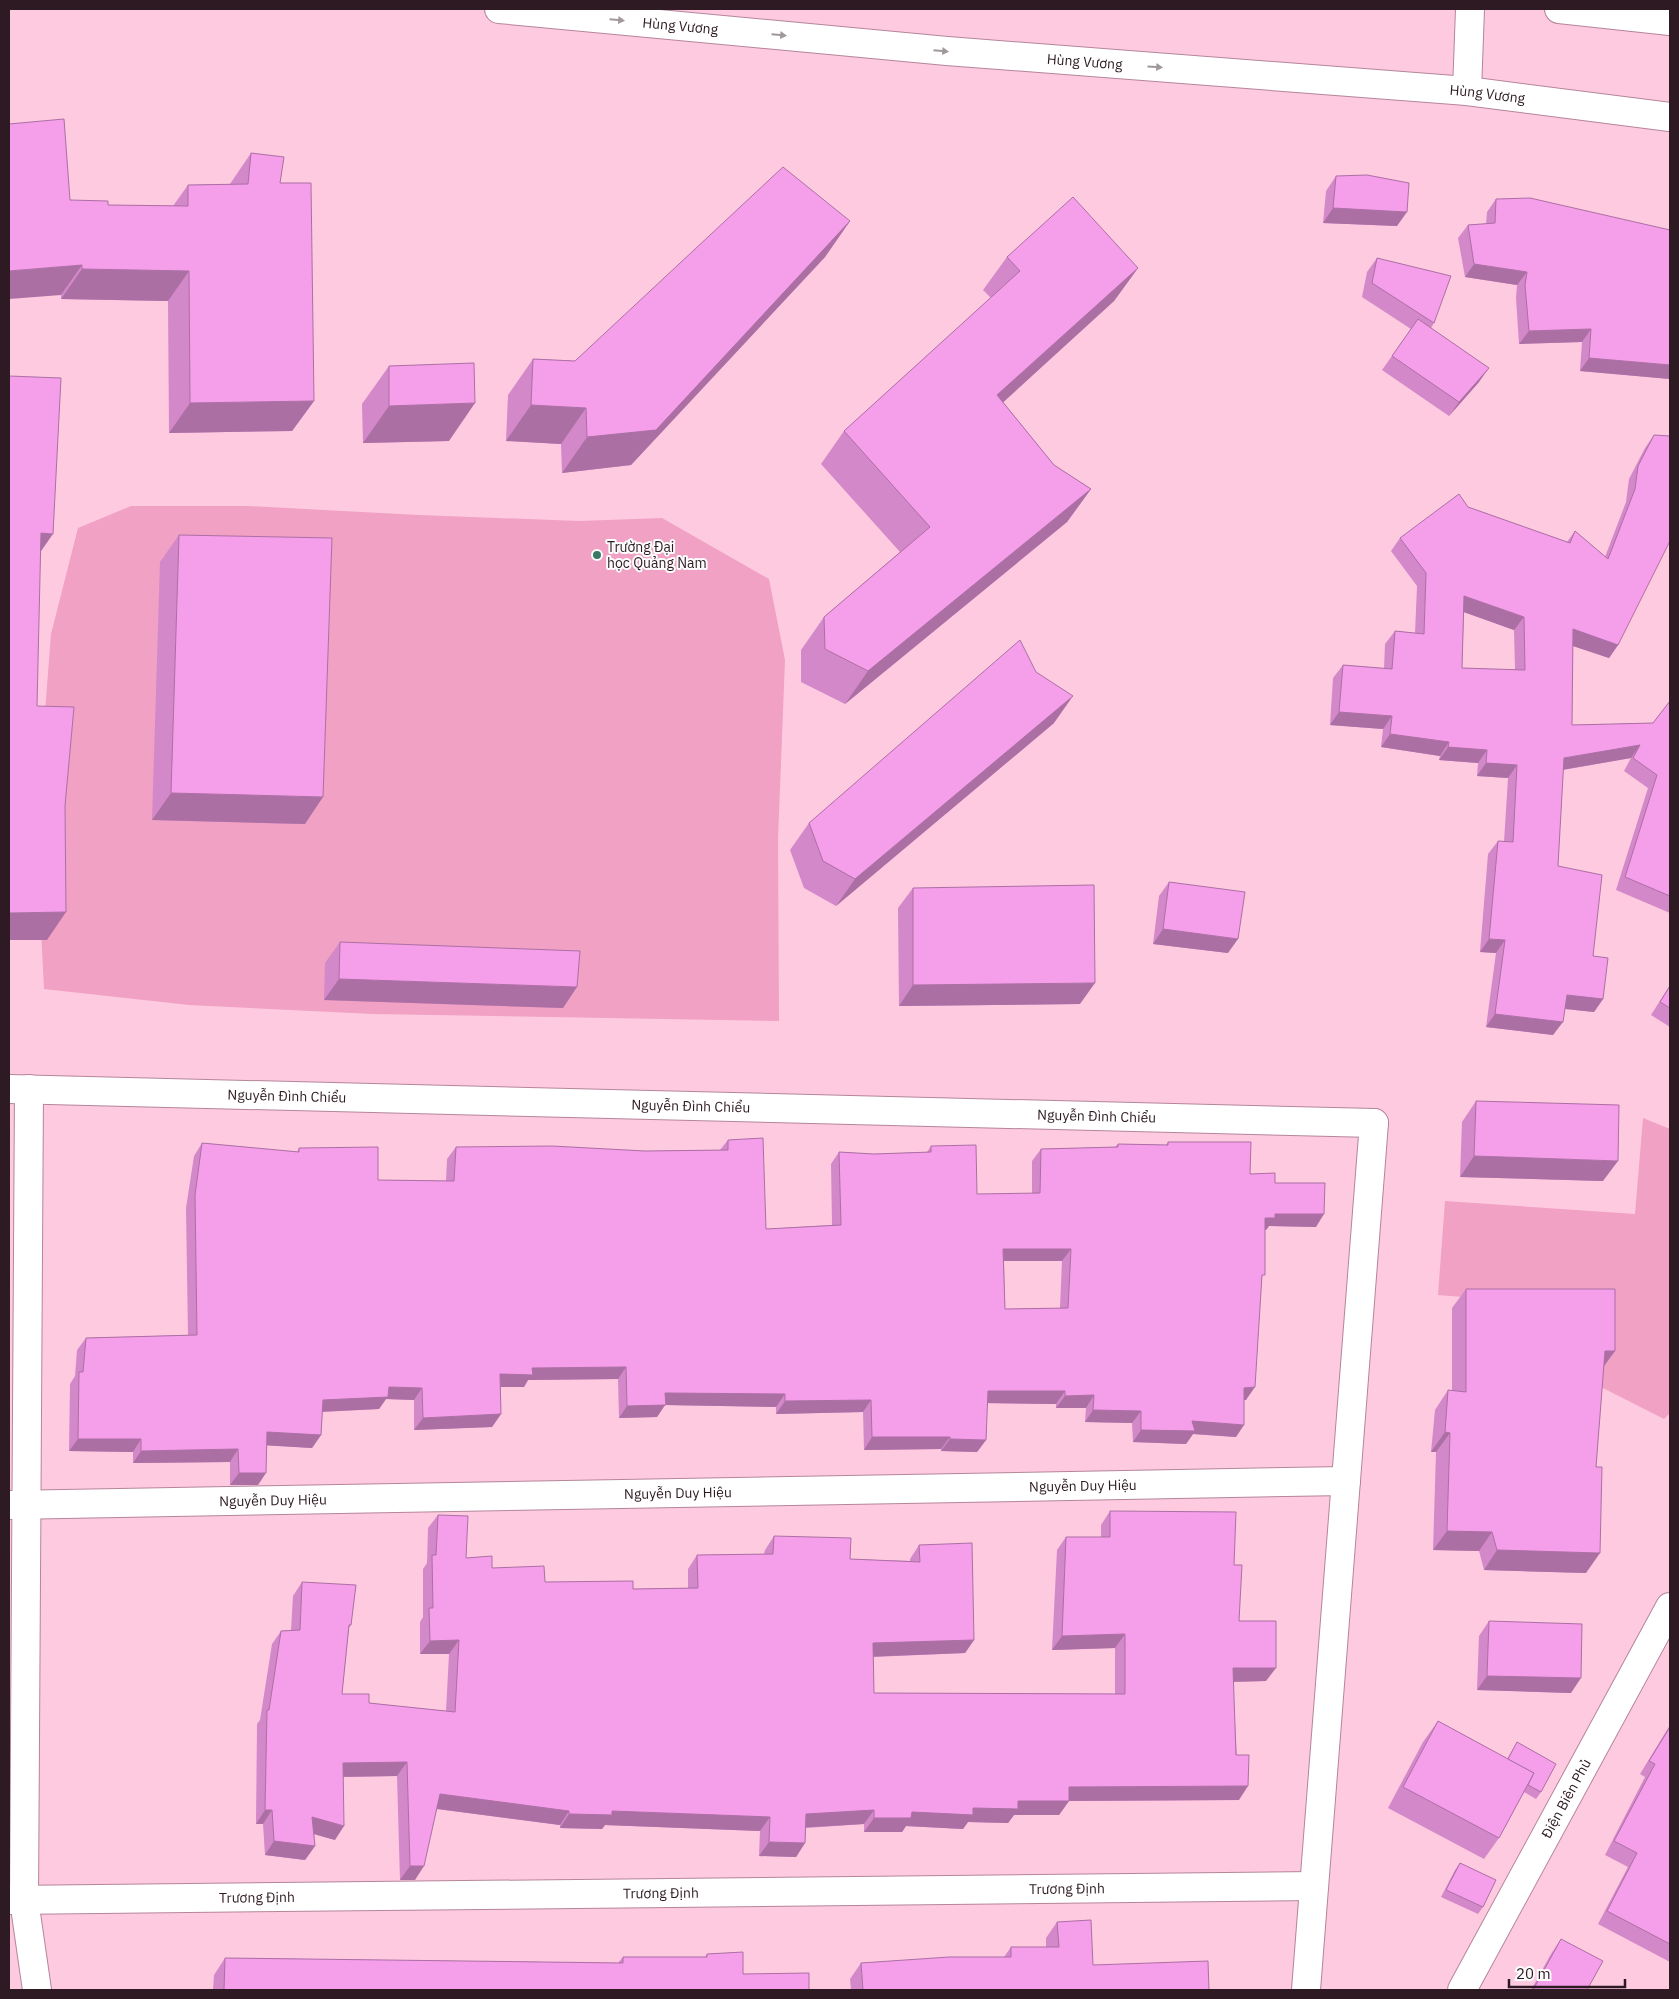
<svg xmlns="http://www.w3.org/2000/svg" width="1679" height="1999" font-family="'IBM Plex Sans',sans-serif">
	<rect width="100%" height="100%" fill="#fecae0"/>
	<!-- green -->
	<g fill="#f0a1c4">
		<polygon points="131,506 248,506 419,515 579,521 662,518 769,579 785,660 778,839 779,1021 373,1014 189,1005 44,989 36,831 51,634 78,528"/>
		<polygon points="1643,1118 1670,1129 1670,1413 1664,1419 1601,1387 1601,1308 1438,1295 1445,1201 1635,1214"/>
	</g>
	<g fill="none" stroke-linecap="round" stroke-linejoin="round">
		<defs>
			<g id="minor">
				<path id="s1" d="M 9,1089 L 1374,1123"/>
				<polyline points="29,1089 24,1900 37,1990"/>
				<path id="s2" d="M 9,1505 L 1346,1481"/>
				<path id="s3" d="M 9,1900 L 1314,1886"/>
				<path id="s4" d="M 1462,1990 L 1670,1607"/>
			</g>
			<g id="tertiary">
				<polyline points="1467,91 1470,9"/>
				<polyline points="1306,1990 1374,1123"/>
			</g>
			<g id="secondary">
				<path id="s5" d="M 499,9 L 947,51 L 1467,91 L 1670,117"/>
				<polyline points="1559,9 1670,21"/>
			</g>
		</defs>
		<!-- minor casing -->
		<use href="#minor" stroke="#b5859a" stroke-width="30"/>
		<!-- tertiary casing -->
		<use href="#tertiary" stroke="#b5859a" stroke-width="30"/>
		<!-- secondary casing -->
		<use href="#secondary" stroke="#b5859a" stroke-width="30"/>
		<!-- minor -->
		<use href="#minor" stroke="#fff" stroke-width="28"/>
		<!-- tertiary -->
		<use href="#tertiary" stroke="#fff" stroke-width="28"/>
		<!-- secondary -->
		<use href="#secondary" stroke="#fff" stroke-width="28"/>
	</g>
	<!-- wall -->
	<g fill="#d388c9" fill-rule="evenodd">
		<polygon points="251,153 280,183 314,401 292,431 169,433 168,301 61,299 61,295 108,205 173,206 188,185 230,184"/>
		<polygon points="1336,176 1397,226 1323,223 1326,191"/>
		<polygon points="1496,199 1670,230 1670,379 1580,371 1582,342 1519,344 1516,298 1517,285 1465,277 1458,238 1468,225 1486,224 1487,212"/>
		<polygon points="850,221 825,257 631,465 562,473 561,444 506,441 508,395 533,359 575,361"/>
		<polygon points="1007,257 1138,268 1114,301 1003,402 1054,465 1091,489 1067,522 845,704 801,682 801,650 824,617 900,552 821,464 844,431 991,298 983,290"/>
		<polygon points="1377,258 1434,323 1431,328 1479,382 1449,416 1382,370 1411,329 1362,297 1367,272"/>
		<polygon points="389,366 449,441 363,443 362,404"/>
		<path d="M 1654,435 L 1618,645 L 1609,658 L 1573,646 L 1572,725 L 1653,723 L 1670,701 L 1670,913 L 1616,890 L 1648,788 L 1624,771 L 1631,758 L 1563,770 L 1558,866 L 1593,956 L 1603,999 L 1594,1012 L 1565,1009 L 1553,1035 L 1486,1027 L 1496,953 L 1480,952 L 1488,854 L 1498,841 L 1504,842 L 1508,778 L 1477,776 L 1478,763 L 1439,760 L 1440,756 L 1381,747 L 1383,729 L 1330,725 L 1333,678 L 1343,665 L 1384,668 L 1385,644 L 1395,631 L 1415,633 L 1417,586 L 1391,551 L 1400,538 L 1468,507 L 1567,542 L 1575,531 L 1605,557 L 1626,502 L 1629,479 L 1645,448 ZM 1464,612 L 1514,630 L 1515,670 L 1462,668 Z"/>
		<polygon points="179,535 305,824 152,820 160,562"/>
		<polygon points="1036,672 1054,723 836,906 804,888 790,850 809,823"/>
		<polygon points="1169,882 1228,953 1153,944 1159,896"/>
		<polygon points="913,888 1080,1004 899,1006 898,908"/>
		<polygon points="340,942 563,1008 324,1000 325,963"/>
		<polygon points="1670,985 1670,1027 1651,1015"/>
		<polygon points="1476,1101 1603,1181 1460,1177 1462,1122"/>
		<path d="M 728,1140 L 766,1229 L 832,1225 L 831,1164 L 839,1152 L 874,1154 L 927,1152 L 931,1146 L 977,1194 L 1032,1194 L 1032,1161 L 1041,1149 L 1115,1147 L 1118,1144 L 1166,1145 L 1168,1142 L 1275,1183 L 1316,1227 L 1269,1226 L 1266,1230 L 1265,1230 L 1262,1279 L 1246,1400 L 1244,1400 L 1236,1437 L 1193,1434 L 1186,1444 L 1133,1442 L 1132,1423 L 1085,1422 L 1086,1408 L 1056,1408 L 1056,1404 L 987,1403 L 986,1440 L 977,1452 L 941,1451 L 941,1449 L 864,1450 L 863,1412 L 776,1414 L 776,1407 L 665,1405 L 657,1417 L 619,1418 L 618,1379 L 528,1380 L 524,1387 L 500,1387 L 501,1414 L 492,1427 L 414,1430 L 414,1400 L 386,1399 L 379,1409 L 322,1412 L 321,1435 L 312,1448 L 267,1445 L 258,1485 L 230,1485 L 230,1462 L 133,1463 L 133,1452 L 69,1451 L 70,1384 L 75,1376 L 77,1350 L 86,1338 L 188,1335 L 186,1208 L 194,1156 L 202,1143 L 297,1152 L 299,1148 L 378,1180 L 446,1181 L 447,1159 L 456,1147 L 645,1151 L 720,1150 ZM 1004,1261 L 1062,1261 L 1060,1308 L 1005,1309 Z"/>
		<polygon points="1466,1289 1615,1351 1604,1366 1586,1573 1484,1570 1479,1551 1433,1550 1436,1452 1431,1452 1435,1410 1448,1390 1452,1391 1452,1308"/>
		<polygon points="1110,1511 1234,1565 1239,1621 1266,1681 1233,1682 1239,1800 1069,1801 1059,1815 1014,1815 1008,1823 968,1822 963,1829 906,1826 902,1832 864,1832 864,1824 806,1828 805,1843 796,1857 759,1856 760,1831 605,1825 602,1829 560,1828 560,1825 437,1809 415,1880 400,1880 397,1776 343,1777 335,1840 314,1834 315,1846 305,1860 265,1855 263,1824 256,1824 257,1724 260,1720 272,1644 281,1631 291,1630 293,1596 302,1582 351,1625 349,1628 342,1694 369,1703 446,1711 449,1654 420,1654 420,1622 423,1617 423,1569 427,1563 428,1528 438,1515 466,1558 492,1568 545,1582 633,1589 688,1588 688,1569 697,1555 764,1554 765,1550 774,1536 850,1559 910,1561 910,1559 919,1545 974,1640 965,1653 873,1657 874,1693 1115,1694 1115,1648 1052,1650 1057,1550 1066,1537 1101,1537 1101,1525"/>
		<polygon points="1489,1621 1571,1693 1477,1690 1479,1636"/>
		<polygon points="1438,1721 1507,1759 1517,1742 1541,1792 1536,1799 1524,1792 1499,1838 1484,1859 1388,1808 1423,1742"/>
		<polygon points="1670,1725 1670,1962 1598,1924 1628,1867 1605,1855 1645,1777 1640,1774"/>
		<polygon points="1460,1863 1483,1907 1478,1914 1441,1897 1455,1870"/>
		<polygon points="1057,1922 1093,1965 1209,1990 851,1990 850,1979 861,1963 1004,1957 1011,1947 1046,1947 1046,1938"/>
		<polygon points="1561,1939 1587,1990 1531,1990 1551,1954"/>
		<polygon points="707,1954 743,1974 809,1990 213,1990 214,1975 225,1958 618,1963 623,1957 705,1957"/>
	</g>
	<!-- shaded-wall -->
	<g fill="#ac6fa4">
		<polygon points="1333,208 1407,212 1397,226 1323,223"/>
		<polygon points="850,221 825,257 631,465 562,473 587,437"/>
		<polygon points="1474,264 1527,272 1517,285 1465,277"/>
		<polygon points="82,265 61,295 9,299 9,271"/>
		<polygon points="1138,268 1114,301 974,429 997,395"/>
		<polygon points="82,269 189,271 168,301 61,299"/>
		<polygon points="1591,329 1582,342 1519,344 1529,331"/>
		<polygon points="1589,358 1670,365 1670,379 1580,371"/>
		<polygon points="1489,368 1479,382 1449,416 1459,402"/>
		<polygon points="314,401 292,431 169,433 190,403"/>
		<polygon points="475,403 449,441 363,443 389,406"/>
		<polygon points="531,405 586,408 561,444 506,441"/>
		<polygon points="1091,489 1067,522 845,704 868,671"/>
		<polygon points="41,533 53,534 34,561"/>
		<polygon points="1464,596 1524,617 1514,630 1455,609"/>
		<polygon points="1573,629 1618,645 1609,658 1564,643"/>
		<polygon points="1073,696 1054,723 836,906 855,879"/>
		<polygon points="1339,712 1392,716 1383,729 1330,725"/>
		<polygon points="1390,734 1449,742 1440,756 1381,747"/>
		<polygon points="1640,745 1631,758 1555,771 1564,758"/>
		<polygon points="1448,747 1487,750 1478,763 1439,760"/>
		<polygon points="1486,763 1517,765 1508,778 1477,776"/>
		<polygon points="171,793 323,797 305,824 152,820"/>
		<polygon points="66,912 47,940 9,940 9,913"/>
		<polygon points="1163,929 1238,939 1228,953 1153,944"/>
		<polygon points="1489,939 1505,940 1496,953 1480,952"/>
		<polygon points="339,979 577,987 563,1008 324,1000"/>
		<polygon points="1095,983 1080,1004 899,1006 913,985"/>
		<polygon points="1567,995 1603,999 1594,1012 1557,1008"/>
		<polygon points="1495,1014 1563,1022 1553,1035 1486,1027"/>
		<polygon points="1474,1156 1618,1161 1603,1181 1460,1177"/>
		<polygon points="1275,1214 1324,1214 1316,1227 1269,1226 1266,1230 1257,1230 1265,1218"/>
		<polygon points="1003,1249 1071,1249 1062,1261 995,1261"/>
		<polygon points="1605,1351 1615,1351 1601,1370"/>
		<polygon points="626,1367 618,1379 528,1380 524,1387 491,1387 500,1374 532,1368"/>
		<polygon points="389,1387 422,1388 414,1400 386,1399 379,1409 315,1412 323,1400"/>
		<polygon points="1255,1387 1246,1400 1236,1400 1244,1388"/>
		<polygon points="988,1391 1065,1391 1056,1404 979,1403"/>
		<polygon points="665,1393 785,1394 776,1407 665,1405 657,1417 619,1418 627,1406"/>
		<polygon points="1094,1395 1086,1408 1056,1408 1065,1396"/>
		<polygon points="871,1400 863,1412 776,1414 785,1401"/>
		<polygon points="1093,1410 1141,1411 1132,1423 1085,1422"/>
		<polygon points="501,1414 492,1427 414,1430 423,1418"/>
		<polygon points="1192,1421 1244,1425 1236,1437 1193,1434 1186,1444 1133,1442 1141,1430"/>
		<polygon points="267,1432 321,1435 312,1448 259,1445"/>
		<polygon points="1445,1432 1450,1433 1436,1452 1431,1452"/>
		<polygon points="872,1437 950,1437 941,1449 864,1450"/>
		<polygon points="78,1439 141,1439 133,1452 69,1451"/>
		<polygon points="950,1439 986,1440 977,1452 941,1451"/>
		<polygon points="238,1449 230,1462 133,1463 141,1451"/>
		<polygon points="239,1473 266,1473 258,1485 230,1485"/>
		<polygon points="1447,1531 1492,1532 1479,1551 1433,1550"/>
		<polygon points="1497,1550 1600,1553 1586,1573 1484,1570"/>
		<polygon points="1125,1634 1115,1648 1052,1650 1062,1636"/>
		<polygon points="459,1640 449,1654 420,1654 430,1641"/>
		<polygon points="974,1640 965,1653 863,1657 873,1643"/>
		<polygon points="1233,1668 1276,1668 1266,1681 1223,1682"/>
		<polygon points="1487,1676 1581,1678 1571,1693 1477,1690"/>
		<polygon points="407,1762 397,1776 333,1777 343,1763"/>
		<polygon points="1248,1786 1239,1800 1060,1801 1069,1787"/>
		<polygon points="440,1794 569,1811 560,1825 430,1808"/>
		<polygon points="1018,1801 1069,1801 1059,1815 1014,1815 1008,1823 968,1822 963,1829 906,1826 902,1832 864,1832 874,1818 912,1812 973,1808"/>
		<polygon points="265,1810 272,1810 263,1824 256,1824"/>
		<polygon points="874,1810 864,1824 796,1828 806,1814"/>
		<polygon points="612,1811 770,1817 760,1831 605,1825 602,1829 560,1828 569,1814"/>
		<polygon points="312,1817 344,1826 335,1840 303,1831"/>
		<polygon points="274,1841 315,1846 305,1860 265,1855"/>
		<polygon points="769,1842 805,1843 796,1857 759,1856"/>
		<polygon points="410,1866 424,1866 415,1880 400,1880"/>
	</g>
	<!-- building -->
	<g fill="#f59eea" stroke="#ac6fa4" fill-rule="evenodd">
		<polygon points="64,119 70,200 108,201 108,205 188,206 188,185 248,184 251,153 284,157 280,183 311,183 314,401 190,403 189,271 82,269 82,265 9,271 9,124"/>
		<polygon points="783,167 850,221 656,430 587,437 586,408 531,405 533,359 575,361"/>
		<polygon points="1367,175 1409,183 1407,212 1333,208 1336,176"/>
		<polygon points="1073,197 1138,268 997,395 1054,465 1091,489 868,671 825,649 824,617 930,527 844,431 1020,271 1007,257"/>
		<polygon points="1530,198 1670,230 1670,365 1589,358 1591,329 1529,331 1525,285 1527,272 1474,264 1468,225 1495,223 1496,199"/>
		<polygon points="1377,258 1451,276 1434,323 1372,283"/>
		<polygon points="1418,319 1489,368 1459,402 1392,356"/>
		<polygon points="474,363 475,403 389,406 389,366"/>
		<polygon points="9,376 61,378 53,534 41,533 37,706 74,707 65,806 66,912 9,913"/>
		<path d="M 1654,435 L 1670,436 L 1670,541 L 1618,645 L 1573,629 L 1572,725 L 1653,723 L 1670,701 L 1670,896 L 1625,877 L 1657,775 L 1633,758 L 1640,745 L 1564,758 L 1558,866 L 1602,875 L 1593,956 L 1608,958 L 1603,999 L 1567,995 L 1563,1022 L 1495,1014 L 1505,940 L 1489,939 L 1498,841 L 1513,842 L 1517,765 L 1486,763 L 1487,750 L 1448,747 L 1449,742 L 1390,734 L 1392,716 L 1339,712 L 1343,665 L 1392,669 L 1395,631 L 1424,634 L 1426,573 L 1400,538 L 1459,494 L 1468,507 L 1570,543 L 1575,531 L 1608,559 L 1635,489 L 1638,466 ZM 1464,596 L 1524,617 L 1525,670 L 1462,668 Z"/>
		<polygon points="179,535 332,538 323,797 171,793"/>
		<polygon points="1020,640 1036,672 1073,696 855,879 823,861 809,823"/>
		<polygon points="1169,882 1245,892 1238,939 1163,929"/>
		<polygon points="1094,885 1095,983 913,985 913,888"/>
		<polygon points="340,942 580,951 577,987 339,979"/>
		<polygon points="1670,986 1670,1008 1660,1002"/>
		<polygon points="1476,1101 1619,1105 1618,1161 1474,1156"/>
		<path d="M 763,1138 L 766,1229 L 841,1225 L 839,1152 L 874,1154 L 931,1152 L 931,1146 L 976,1145 L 977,1194 L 1040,1193 L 1041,1149 L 1118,1147 L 1118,1144 L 1168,1145 L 1168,1142 L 1251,1142 L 1250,1174 L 1275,1173 L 1275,1183 L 1325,1183 L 1324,1214 L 1275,1214 L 1275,1218 L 1265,1218 L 1265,1275 L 1262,1275 L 1255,1387 L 1244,1388 L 1244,1425 L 1192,1421 L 1195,1431 L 1141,1430 L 1141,1411 L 1093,1410 L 1094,1395 L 1065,1396 L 1065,1391 L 988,1391 L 986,1440 L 950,1439 L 950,1437 L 872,1437 L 871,1400 L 785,1401 L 785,1394 L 665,1393 L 666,1405 L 627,1406 L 626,1367 L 532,1368 L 533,1375 L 500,1374 L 501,1414 L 423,1418 L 422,1388 L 389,1387 L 388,1397 L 323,1400 L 321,1435 L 267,1432 L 266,1473 L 239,1473 L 238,1449 L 141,1451 L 141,1439 L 78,1439 L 79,1372 L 83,1372 L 86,1338 L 197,1335 L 195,1195 L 202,1143 L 299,1152 L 299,1148 L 378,1147 L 378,1180 L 454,1181 L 456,1147 L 552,1146 L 645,1151 L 728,1150 L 728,1140 ZM 1003,1249 L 1071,1249 L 1068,1308 L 1005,1309 Z"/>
		<polygon points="1466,1289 1615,1289 1615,1351 1605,1351 1596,1467 1602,1467 1600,1553 1497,1550 1492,1532 1447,1531 1450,1433 1445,1432 1448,1390 1466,1392"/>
		<polygon points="1110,1511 1236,1512 1234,1565 1242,1565 1239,1621 1276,1621 1276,1668 1233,1668 1236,1755 1249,1755 1248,1786 1069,1787 1069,1801 1018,1801 1018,1809 973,1808 973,1815 912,1812 911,1818 874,1818 874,1810 806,1814 805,1843 769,1842 770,1817 612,1811 612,1815 569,1814 569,1811 440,1794 424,1866 410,1866 407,1762 343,1763 344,1826 312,1817 315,1846 274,1841 272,1810 265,1810 267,1710 269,1710 281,1631 300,1630 302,1582 356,1585 351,1625 349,1625 342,1694 369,1694 369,1703 455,1712 459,1640 430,1641 429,1608 433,1608 432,1555 436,1555 438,1515 468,1516 466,1558 492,1556 492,1568 544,1566 545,1582 633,1581 633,1589 698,1588 697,1555 773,1554 774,1536 851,1538 850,1559 920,1562 919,1545 972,1543 974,1640 873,1643 874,1693 1125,1694 1125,1634 1062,1636 1066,1537 1110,1537"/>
		<polygon points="1489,1621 1582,1624 1581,1678 1487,1676"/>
		<polygon points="1438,1721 1534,1773 1499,1838 1403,1787"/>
		<polygon points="1670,1727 1670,1944 1607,1911 1637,1853 1614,1841 1655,1764 1649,1761"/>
		<polygon points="1517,1742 1556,1764 1541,1792 1528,1785 1534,1773 1508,1759"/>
		<polygon points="1460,1863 1496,1880 1483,1907 1446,1890"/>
		<polygon points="1091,1920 1093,1965 1208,1961 1209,1990 863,1990 861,1963 949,1957 1011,1957 1011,1947 1059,1947 1057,1922"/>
		<polygon points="1561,1939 1603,1961 1587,1990 1533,1990"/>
		<polygon points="743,1952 743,1974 809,1973 809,1990 224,1990 225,1958 623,1963 623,1957 707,1957 707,1954"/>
	</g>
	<!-- one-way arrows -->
	<defs><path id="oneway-solid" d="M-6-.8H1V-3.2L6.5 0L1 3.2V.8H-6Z" transform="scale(1.25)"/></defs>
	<g fill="#a0989c">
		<use href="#oneway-solid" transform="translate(617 20) rotate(5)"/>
		<use href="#oneway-solid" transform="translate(779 35) rotate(5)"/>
		<use href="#oneway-solid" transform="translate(941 51) rotate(5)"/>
		<use href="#oneway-solid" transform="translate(1155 67) rotate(4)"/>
	</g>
	<!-- markers -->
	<circle fill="#397865" stroke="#fcfcfc" stroke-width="2" cx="597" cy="555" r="5"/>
	<g text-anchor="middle" stroke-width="4" stroke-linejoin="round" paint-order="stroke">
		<!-- street labels -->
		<g font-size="14" fill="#2d1a22" stroke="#fcfcfc">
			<text dy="5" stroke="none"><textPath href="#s5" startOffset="182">Hùng Vương</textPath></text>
			<text dy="5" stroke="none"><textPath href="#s5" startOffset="588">Hùng Vương</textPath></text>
			<text dy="5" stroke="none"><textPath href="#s5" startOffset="992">Hùng Vương</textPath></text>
			<text dy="5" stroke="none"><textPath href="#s1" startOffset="278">Nguyễn Đình Chiểu</textPath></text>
			<text dy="5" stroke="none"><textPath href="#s1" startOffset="682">Nguyễn Đình Chiểu</textPath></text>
			<text dy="5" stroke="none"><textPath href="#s1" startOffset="1088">Nguyễn Đình Chiểu</textPath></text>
			<text dy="5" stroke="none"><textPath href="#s2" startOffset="1074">Nguyễn Duy Hiệu</textPath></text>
			<text dy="5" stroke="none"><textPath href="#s2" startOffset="669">Nguyễn Duy Hiệu</textPath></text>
			<text dy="5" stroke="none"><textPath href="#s2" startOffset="264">Nguyễn Duy Hiệu</textPath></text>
			<text dy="5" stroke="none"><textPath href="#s4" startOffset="218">Điện Biên Phủ</textPath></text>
			<text dy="5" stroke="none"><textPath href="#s3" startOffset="1058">Trương Định</textPath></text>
			<text dy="5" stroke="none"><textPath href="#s3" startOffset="652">Trương Định</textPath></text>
			<text dy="5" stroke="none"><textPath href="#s3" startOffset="248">Trương Định</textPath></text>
		</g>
		<!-- poi labels -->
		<g font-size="14" fill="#2d1a22" stroke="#fcfcfc" text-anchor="start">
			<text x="607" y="552">Trường Đại<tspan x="607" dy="16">học Quảng Nam</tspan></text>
		</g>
	</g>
	<!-- border -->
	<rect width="1679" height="1999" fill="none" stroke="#2d1a22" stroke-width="20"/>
	<!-- scale -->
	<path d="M1509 1979v8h116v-8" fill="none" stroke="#2d1a22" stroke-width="2.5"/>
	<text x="1516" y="1979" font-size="15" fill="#2d1a22" stroke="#fcfcfc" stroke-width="4" paint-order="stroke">20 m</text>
</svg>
